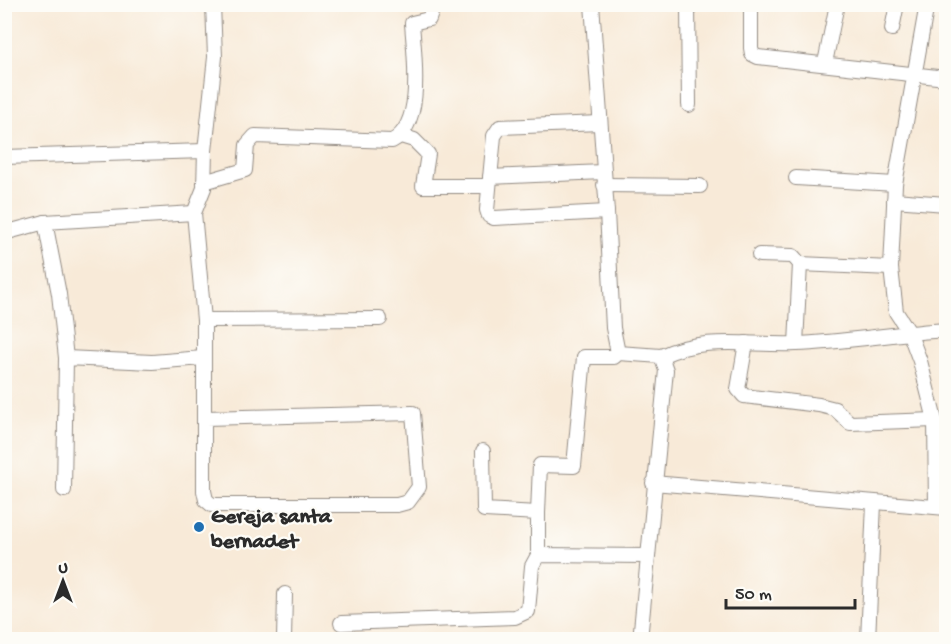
<svg xmlns="http://www.w3.org/2000/svg" width="951" height="644" font-family="'Gochi Hand',sans-serif">
	<rect width="100%" height="100%" fill="#fdfcf7"/>
	<filter id="ink" filterUnits="userSpaceOnUse"><feTurbulence type="fractalNoise" baseFrequency=".0167" numOctaves="2"/><feDisplacementMap in="SourceGraphic" scale="12" xChannelSelector="R" yChannelSelector="G"/><feConvolveMatrix kernelMatrix="1 2 1 2 8 2 1 2 1" color-interpolation-filters="sRGB"/></filter>
	<filter id="wash" filterUnits="userSpaceOnUse"><feTurbulence type="fractalNoise" baseFrequency=".008" numOctaves="4" result="noise"/><feDisplacementMap in="SourceGraphic" scale="24" xChannelSelector="R" yChannelSelector="G"/><feGaussianBlur stdDeviation="1.35" result="paint"/><feColorMatrix in="noise" values="0 0 0 0 0 0 0 0 0 0 0 0 0 0 0 0 0 1.4 0 .05"/><feComposite in="paint" operator="in"/></filter>
	<g filter="url(#wash)">
		<rect width="100%" height="100%" fill="#f8ead8"/>
	</g>
	<g filter="url(#ink)">
		<g fill="none" stroke-linecap="round" stroke-linejoin="round">
			<defs>
				<g id="street">
					<polyline points="592,4 607,212 613,328 618,353 661,356 666,370 640,640"/>
					<polyline points="688,4 689,105"/>
					<polyline points="751,4 751,48 752,54 758,57 946,78"/>
					<polyline points="927,4 895,184 891,268 896,312 909,332 920,361 935,420 936,507"/>
					<polyline points="892,29 897,4"/>
					<polyline points="825,63 837,4"/>
					<polyline points="600,123 500,127 494,136 487,210 489,216 494,218 607,212"/>
					<polyline points="401,136 414,140 428,154 423,186 489,186"/>
					<polyline points="4,157 205,151"/>
					<polyline points="490,177 603,172"/>
					<polyline points="796,178 895,184"/>
					<path d="M 204,182 L 245,170 L 247,145 L 255,136 L 392,141 C 425,124 414,55 412,23 L 429,19 L 434,4"/>
					<polyline points="604,185 700,186"/>
					<polyline points="894,200 946,204"/>
					<polyline points="45,222 59,294 66,358"/>
					<polyline points="4,233 45,222 194,213"/>
					<polyline points="759,255 793,256 800,264 796,344"/>
					<polyline points="800,264 891,268"/>
					<polyline points="204,320 380,319"/>
					<polyline points="746,343 738,389 744,396 819,405 835,409 850,423 935,420"/>
					<path d="M 661,356 C 705,335 749,346 796,344 C 846,342 896,333 946,330"/>
					<polyline points="205,418 413,413 419,487 408,502 397,505 212,505 206,500 204,491 204,320 194,213 204,188 205,151 215,57 213,4"/>
					<polyline points="483,451 484,510 538,513 538,555"/>
					<polyline points="653,483 946,508"/>
					<polyline points="64,490 66,358 152,362 203,358"/>
					<polyline points="538,513 540,465 574,466 584,357 614,357 618,353"/>
					<polyline points="341,623 515,617 528,611 532,566 538,555 647,556"/>
					<polyline points="284,640 285,594"/>
					<polyline points="868,640 874,503"/>
				</g>
			</defs>
			<!-- street casing -->
			<use href="#street" stroke="#928a82" stroke-width="16"/>
			<!-- street -->
			<use href="#street" stroke="#fff" stroke-width="14"/>
		</g>
	</g>
	<!-- markers -->
	<circle fill="#1f6fb2" stroke="#fdfcf7" stroke-width="2" cx="199" cy="527" r="6"/>
	<g text-anchor="middle" stroke-width="4.5" stroke-linejoin="round" paint-order="stroke">
		<!-- poi labels -->
		<g font-size="22" font-weight="bold" fill="#2b2b2b" stroke="#fdfcf7" text-anchor="start">
			<text x="211" y="522">Gereja santa<tspan x="211" dy="25">bernadet</tspan></text>
		</g>
	</g>
	<!-- margin -->
	<rect width="951" height="644" fill="none" stroke="#fdfcf7" stroke-width="24"/>
	<!-- north arrow -->
	<g transform="translate(63 581)" stroke="#fdfcf7" stroke-width="4.5" paint-order="stroke">
	<path d="M0-4.5L10 22L0 15L-10 22Z" fill="#2b2b2b"/>
	<text y="-9" font-size="16" font-weight="bold" text-anchor="middle" fill="#2b2b2b">U</text>
	</g>
	<!-- scale -->
	<path d="M726 599v9h129v-9" fill="none" stroke="#2b2b2b" stroke-width="3"/>
	<text x="735" y="599" font-size="18" fill="#2b2b2b" stroke="#fdfcf7" stroke-width="4.5" paint-order="stroke">50 m</text>
</svg>
